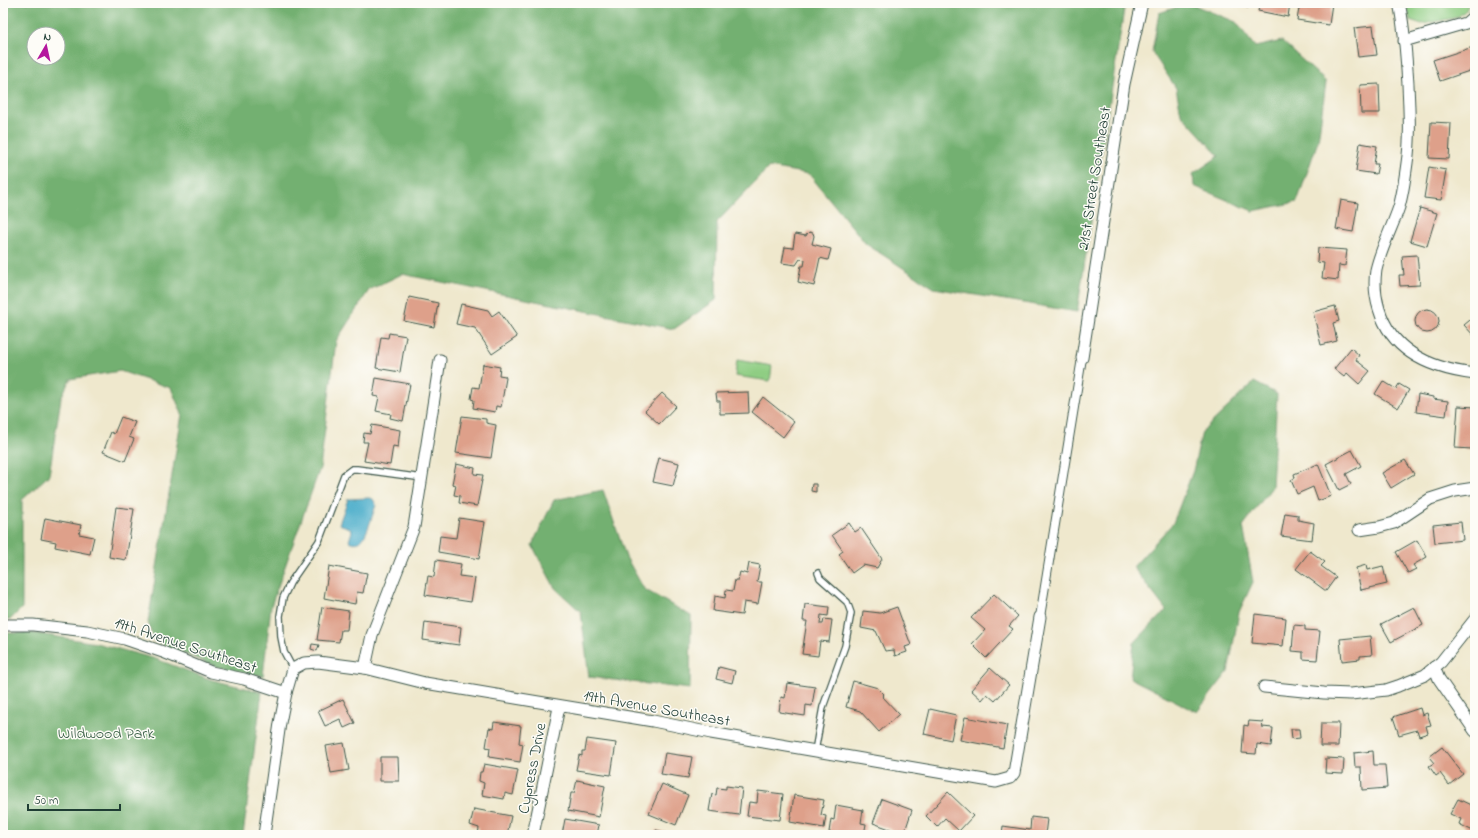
<svg xmlns="http://www.w3.org/2000/svg" width="1478" height="838" font-family="'Indie Flower',sans-serif">
	<rect width="100%" height="100%" fill="#fdfcf7"/>
	<filter id="ink" filterUnits="userSpaceOnUse"><feTurbulence type="fractalNoise" baseFrequency=".025" numOctaves="2"/><feDisplacementMap in="SourceGraphic" scale="8" xChannelSelector="R" yChannelSelector="G"/><feConvolveMatrix kernelMatrix="1 2 1 2 8 2 1 2 1" color-interpolation-filters="sRGB"/></filter>
	<filter id="wash" filterUnits="userSpaceOnUse"><feTurbulence type="fractalNoise" baseFrequency=".012" numOctaves="4" result="noise"/><feDisplacementMap in="SourceGraphic" scale="16" xChannelSelector="R" yChannelSelector="G"/><feGaussianBlur stdDeviation="0.9" result="paint"/><feColorMatrix in="noise" values="0 0 0 0 0 0 0 0 0 0 0 0 0 0 0 0 0 1.4 0 .05"/><feComposite in="paint" operator="in"/></filter>
	<g filter="url(#wash)">
		<rect width="100%" height="100%" fill="#efe8cd"/>
		<!-- green -->
		<g fill="#8fcd83" stroke="#57855c">
			<polygon points="1406,3 1469,3 1466,10 1459,16 1454,18 1422,24 1410,20"/>
			<polygon points="737,360 772,366 770,381 735,376"/>
		</g>
		<!-- forest -->
		<g fill="#73b071" stroke="#497652" fill-rule="evenodd">
			<path d="M 3,3 L 1125,3 L 1077,312 L 934,288 L 866,244 L 809,174 L 769,167 L 717,222 L 716,300 L 674,329 L 402,274 L 369,290 L 336,341 L 320,468 L 271,606 L 263,676 L 217,667 L 154,641 L 148,622 L 182,414 L 171,388 L 120,371 L 70,379 L 61,398 L 49,475 L 22,500 L 22,608 L 11,619 L 3,619 ZM 34,34 L 58,34 L 58,58 L 34,58 Z"/>
			<polygon points="1189,3 1236,22 1255,47 1282,41 1326,82 1318,141 1297,202 1253,211 1194,186 1193,174 1219,156 1181,114 1176,88 1152,52 1159,13"/>
			<polygon points="1254,382 1277,394 1272,487 1243,526 1253,582 1239,612 1228,672 1197,712 1130,678 1134,643 1166,610 1133,567 1173,523 1193,471 1202,432"/>
			<polygon points="603,490 626,557 644,589 691,616 690,689 589,677 581,612 555,588 532,545 554,500"/>
			<polygon points="3,633 33,633 96,643 156,659 212,680 262,692 243,835 3,835"/>
		</g>
		<!-- water -->
		<path fill="#4badca" stroke="#35757f" d="M 369,498 L 373,499 L 376,505 C 373,513 366,540 359,542 C 356,543 352,543 349,541 L 352,531 L 350,528 L 339,524 L 348,499 Z"/>
		<g id="blocks">
			<!-- building -->
			<g fill="#dea08a">
				<polygon points="1230,3 1249,3 1248,8"/>
				<polygon points="1260,3 1290,3 1288,17 1258,11"/>
				<polygon points="1300,3 1315,5 1315,3 1332,3 1329,25 1297,20"/>
				<polygon points="1373,26 1377,55 1358,57 1354,28"/>
				<polygon points="1473,47 1475,53 1475,69 1440,81 1433,60"/>
				<polygon points="1379,84 1380,113 1361,113 1360,85"/>
				<polygon points="1431,122 1451,123 1449,159 1429,158"/>
				<polygon points="1360,143 1377,146 1374,164 1378,164 1376,174 1356,171"/>
				<polygon points="1429,167 1446,170 1441,200 1424,198"/>
				<polygon points="1341,200 1358,203 1353,232 1336,229"/>
				<polygon points="1420,208 1437,213 1427,246 1410,241"/>
				<polygon points="809,232 813,233 814,236 812,244 831,249 828,260 820,258 814,286 798,282 801,266 804,266 805,260 800,259 796,265 782,263 785,247 793,248 795,234 806,236 807,234"/>
				<polygon points="1318,248 1347,250 1345,266 1339,265 1338,280 1322,278 1324,263 1317,262"/>
				<polygon points="1417,255 1420,285 1400,286 1399,275 1404,275 1402,256"/>
				<polygon points="409,297 438,303 434,327 404,321"/>
				<polygon points="461,304 488,310 492,316 499,311 517,337 492,354 475,328 456,324"/>
				<polygon points="1335,306 1339,321 1333,323 1337,341 1321,345 1313,312"/>
				<circle cx="1427" cy="321" r="12"/>
				<polygon points="1475,316 1475,337 1464,325"/>
				<polygon points="389,333 406,336 400,372 376,368 381,337 388,338"/>
				<polygon points="1351,348 1359,355 1356,360 1370,371 1359,384 1347,373 1344,377 1334,369"/>
				<polygon points="483,364 500,367 499,375 505,376 506,378 501,407 496,406 495,412 473,408 474,400 471,399 473,387 479,388"/>
				<polygon points="376,378 410,384 403,421 390,418 391,414 376,411 379,397 373,396"/>
				<polygon points="1383,381 1396,389 1399,384 1409,390 1398,408 1375,394"/>
				<polygon points="748,392 749,413 720,414 720,401 717,401 716,393"/>
				<polygon points="662,393 676,406 659,424 645,411"/>
				<polygon points="1418,394 1433,397 1433,399 1448,401 1446,416 1416,412"/>
				<polygon points="763,397 794,422 783,437 752,412"/>
				<polygon points="1458,406 1475,407 1475,436 1474,436 1472,449 1455,448"/>
				<polygon points="462,416 486,419 486,423 496,425 491,458 456,453"/>
				<polygon points="121,417 135,422 129,437 134,439 125,461 103,452 111,432 114,434"/>
				<polygon points="372,425 400,430 398,447 393,446 390,465 364,461 368,442 363,442 364,433 370,434"/>
				<polygon points="1352,450 1361,466 1346,474 1351,484 1339,490 1326,464"/>
				<polygon points="659,458 679,463 673,486 653,482"/>
				<polygon points="1405,460 1414,474 1391,488 1382,473"/>
				<polygon points="456,464 475,468 474,474 483,475 477,506 459,503 460,496 454,495 456,485 452,484"/>
				<polygon points="1318,464 1331,496 1318,501 1313,487 1297,494 1291,480 1295,478 1294,474"/>
				<polygon points="812,484 816,484 816,492 811,491"/>
				<polygon points="116,507 134,509 126,560 109,557"/>
				<polygon points="1285,513 1298,515 1298,520 1314,523 1312,540 1281,536"/>
				<polygon points="45,518 81,525 79,534 94,537 90,554 55,547 56,542 41,539"/>
				<polygon points="459,518 485,522 479,559 438,552 440,536 456,538"/>
				<polygon points="1461,522 1463,540 1435,543 1433,525"/>
				<polygon points="849,523 855,532 861,528 882,559 877,568 863,565 852,573 839,554 843,551 832,535"/>
				<polygon points="1417,540 1427,557 1413,565 1416,569 1408,573 1396,552"/>
				<polygon points="1310,551 1325,562 1321,566 1336,577 1326,591 1296,569"/>
				<polygon points="436,560 461,564 459,576 475,578 471,602 425,595 428,576 434,577"/>
				<polygon points="749,563 760,565 757,582 762,582 758,604 744,602 742,615 713,611 715,596 725,598 726,590 733,591 735,580 738,580 740,572 747,574"/>
				<polygon points="1366,565 1367,570 1383,566 1387,584 1361,590 1356,568"/>
				<polygon points="329,566 367,573 363,593 357,592 355,604 324,598"/>
				<polygon points="994,594 1018,616 1009,626 1013,629 986,658 972,644 985,630 971,618"/>
				<polygon points="805,604 829,607 828,616 821,615 820,624 823,624 824,619 832,620 829,642 820,641 818,656 802,654 807,621 803,621"/>
				<polygon points="322,607 349,611 347,630 341,630 339,642 317,640"/>
				<polygon points="897,607 911,645 905,647 907,652 895,656 894,650 885,651 876,631 861,628 863,611 880,613"/>
				<polygon points="1414,607 1423,625 1391,642 1381,624"/>
				<polygon points="1255,614 1286,618 1283,646 1252,643"/>
				<polygon points="425,622 461,627 459,645 423,640"/>
				<polygon points="1294,625 1305,626 1305,630 1320,631 1317,660 1303,659 1303,652 1292,651"/>
				<polygon points="1370,636 1372,655 1360,656 1360,659 1342,661 1340,639"/>
				<polygon points="312,644 319,645 317,651 311,649"/>
				<polygon points="719,667 735,671 732,683 716,679"/>
				<polygon points="990,668 1009,685 995,701 987,694 982,700 971,690"/>
				<polygon points="853,681 878,688 884,694 882,696 899,714 879,732 860,711 846,707"/>
				<polygon points="787,683 815,687 812,706 806,705 805,716 779,712 781,697 785,698"/>
				<polygon points="343,699 355,723 344,728 340,719 325,726 318,711"/>
				<polygon points="1420,708 1422,715 1427,713 1431,725 1426,726 1428,733 1419,736 1417,730 1399,735 1393,717"/>
				<polygon points="930,709 956,715 951,740 924,734"/>
				<polygon points="965,717 1007,725 1003,748 960,740"/>
				<polygon points="1249,721 1263,722 1262,727 1273,728 1271,746 1257,744 1256,754 1242,753 1244,725 1248,726"/>
				<polygon points="494,722 521,726 519,743 523,744 520,762 489,757 490,748 486,747 489,728 493,729"/>
				<polygon points="1321,723 1339,723 1338,746 1320,746"/>
				<polygon points="1291,729 1299,729 1300,738 1292,739"/>
				<polygon points="587,739 616,743 611,775 576,770 579,755 582,756 582,751 585,751"/>
				<polygon points="344,743 349,770 331,773 326,746"/>
				<polygon points="1442,747 1463,774 1449,785 1440,773 1436,776 1429,766 1434,763 1429,757"/>
				<polygon points="1373,751 1374,765 1385,765 1387,788 1362,790 1361,767 1355,767 1354,753"/>
				<polygon points="665,753 692,757 688,778 661,774"/>
				<polygon points="380,757 398,757 399,781 380,781"/>
				<polygon points="1326,758 1344,759 1343,774 1325,773"/>
				<polygon points="484,764 518,770 513,795 505,793 504,799 482,795 484,783 479,781 480,772 482,772"/>
				<polygon points="577,780 605,786 599,817 568,811 571,793 574,793"/>
				<polygon points="662,784 688,795 676,825 649,814"/>
				<polygon points="726,786 742,788 739,815 709,811 712,794 716,795 717,788 726,789"/>
				<polygon points="758,791 783,794 780,820 747,816 749,802 757,803"/>
				<polygon points="948,792 973,816 959,831 945,818 937,827 926,816"/>
				<polygon points="794,795 824,800 821,815 826,816 824,828 790,822"/>
				<polygon points="882,799 912,810 904,834 873,823"/>
				<polygon points="1458,799 1475,807 1475,832 1459,824 1461,819 1450,814"/>
				<polygon points="836,805 863,810 861,823 866,824 864,835 846,835 829,832 831,819 834,820"/>
				<polygon points="474,809 511,816 507,835 478,835 479,828 470,825"/>
				<polygon points="1031,817 1047,819 1045,835 1002,835 1003,826 1030,830"/>
				<polygon points="565,819 599,825 597,835 562,835"/>
				<polygon points="656,830 672,834 672,835 655,835"/>
			</g>
		</g>
	</g>
	<g filter="url(#ink)">
		<use href="#blocks" fill-opacity="0" stroke="#3e574b" stroke-width="1"/>
		<g fill="none" stroke-linecap="round" stroke-linejoin="round">
			<defs>
				<g id="service">
					<polyline points="293,669 284,652 281,637 280,616 283,598 290,583 319,541 344,475 352,469 357,469 423,478"/>
					<polyline points="815,751 823,707 845,646 851,613 847,602 820,578 818,573"/>
				</g>
				<polyline id="pedestrian" points="1040,617 1082,358"/>
				<g id="minor">
					<path d="M 1399,3 C 1405,29 1406,57 1408,84 C 1409,110 1411,137 1407,163 C 1405,178 1403,193 1399,207 C 1392,228 1381,248 1376,270 C 1374,283 1375,296 1379,309 C 1392,353 1433,369 1475,374"/>
					<polyline points="1404,41 1466,23 1475,15"/>
					<polyline points="1082,358 1124,84 1142,3"/>
					<polyline points="1359,530 1379,527 1394,523 1430,499 1455,491 1475,488"/>
					<polyline points="3,625 33,625 87,631 125,639 163,652 211,672 244,679 286,693"/>
					<polyline points="1434,667 1439,679 1475,731"/>
					<polyline points="365,668 372,635 414,527 440,360"/>
					<polyline points="1264,687 1324,693 1351,694 1386,690 1398,686 1425,675 1441,662 1475,619"/>
					<polyline points="264,835 280,723 286,693 293,669 304,663 318,662 365,668 425,683 653,721 711,733 996,782 1010,778 1014,773 1040,617"/>
					<polyline points="533,835 559,707"/>
				</g>
			</defs>
			<!-- service casing -->
			<use href="#service" stroke="#3e574b" stroke-width="8"/>
			<!-- pedestrian casing -->
			<use href="#pedestrian" stroke="#3e574b" stroke-width="10"/>
			<!-- minor casing -->
			<use href="#minor" stroke="#3e574b" stroke-width="13"/>
			<!-- service -->
			<use href="#service" stroke="#fff" stroke-width="5.5"/>
			<!-- pedestrian -->
			<use href="#pedestrian" stroke="#fff" stroke-width="8"/>
			<!-- minor -->
			<use href="#minor" stroke="#fff" stroke-width="11"/>
		</g>
	</g>
	<g text-anchor="middle" stroke-width="3" stroke-linejoin="round" paint-order="stroke">
		<!-- street labels -->
		<g font-size="16" fill="#1f3d34" stroke="#fdfcf7">
			<text transform="translate(1093 178) rotate(-81)" y="6">21st Street Southeast</text>
			<text transform="translate(186 644) rotate(18)" y="6">19th Avenue Southeast</text>
			<text transform="translate(657 707) rotate(10)" y="6">19th Avenue Southeast</text>
			<text transform="translate(531 768) rotate(-79)" y="6">Cypress Drive</text>
		</g>
		<!-- park labels -->
		<g font-size="16" fill="#3b6148" stroke="#fdfcf7">
			<text x="106" y="738">Wildwood Park</text>
		</g>
	</g>
	<!-- margin -->
	<rect width="1478" height="838" fill="none" stroke="#fdfcf7" stroke-width="16"/>
	<!-- north arrow -->
	<g transform="translate(46 46) rotate(9)"><circle r="19" fill="#fdfcf7" stroke="#a4b0a9"/>
	<path d="M0-3L7 15L0 10L-7 15Z" fill="#b5179e"/>
	<text y="-6" font-size="11" font-weight="bold" text-anchor="middle" fill="#1f3d34">N</text>
	</g>
	<!-- scale -->
	<path d="M28 804v6h92v-6" fill="none" stroke="#1f3d34" stroke-width="2"/>
	<text x="34" y="804" font-size="12" fill="#1f3d34" stroke="#fdfcf7" stroke-width="3" paint-order="stroke">50 m</text>
</svg>
